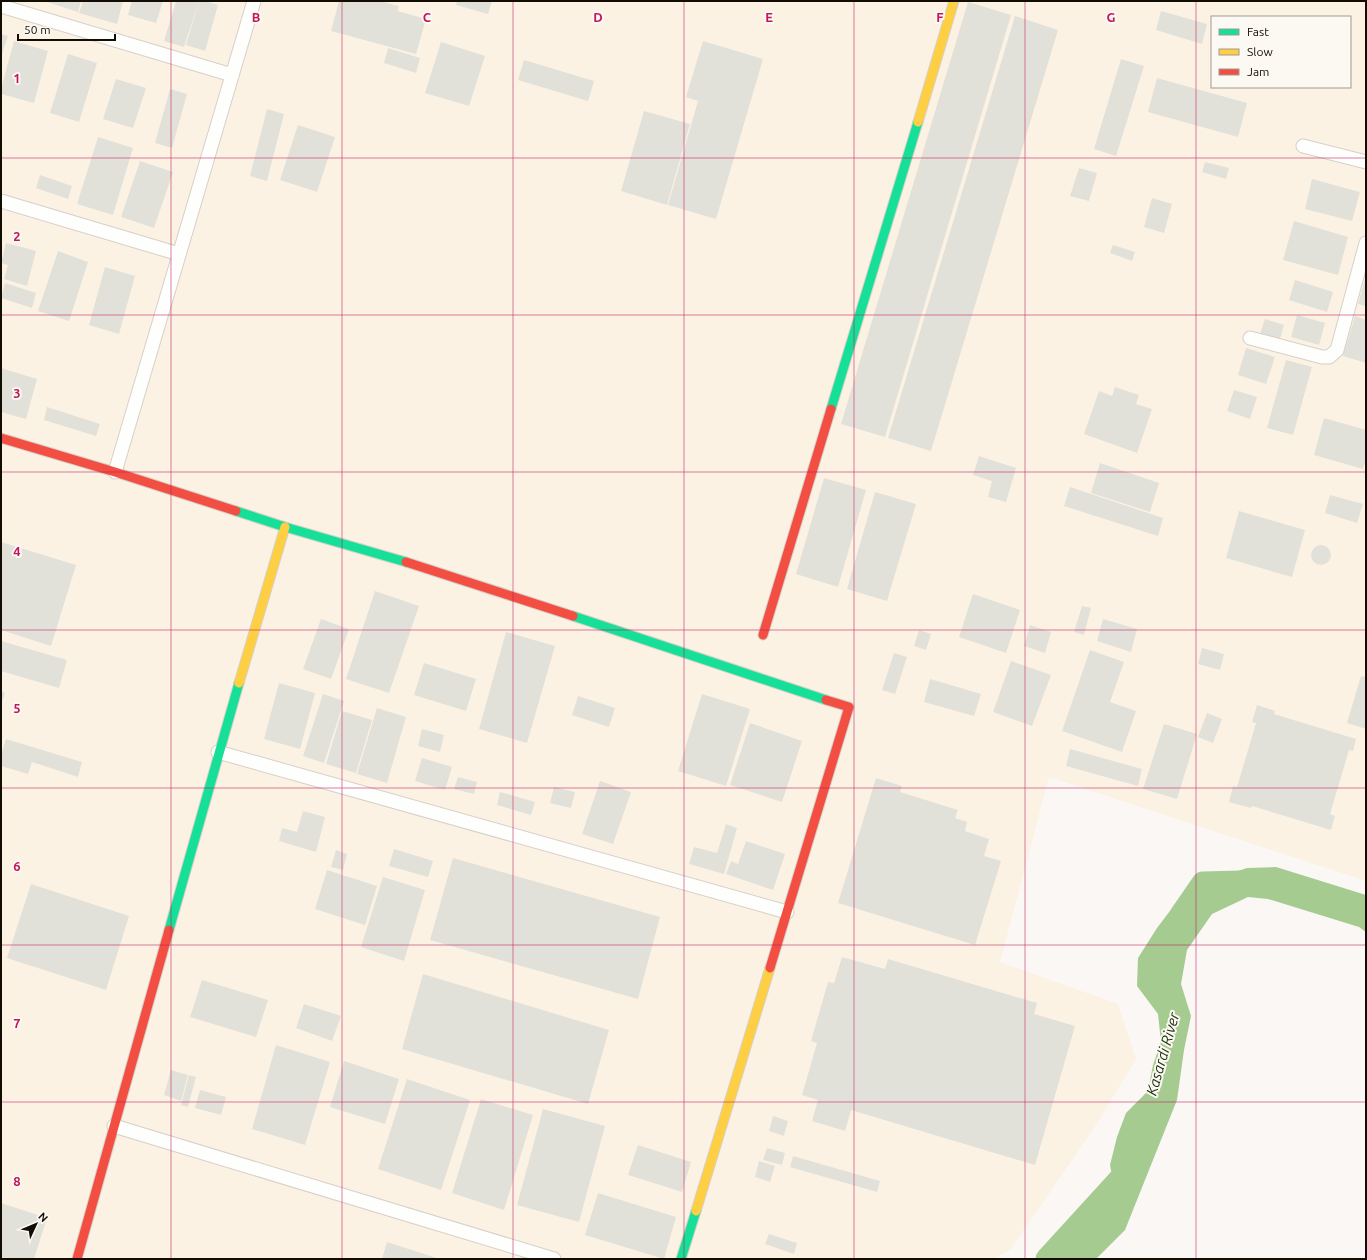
<svg xmlns="http://www.w3.org/2000/svg" width="1367" height="1260" font-family="Ubuntu,sans-serif">
	<rect width="100%" height="100%" fill="#faf7f4"/>
	<!-- built -->
	<path fill="#fbf2e4" fill-rule="evenodd" d="M 1,1 L 1366,1 L 1366,881 L 1049,777 L 1000,962 L 1118,1004 L 1136,1059 L 1096,1125 L 1011,1249 L 995,1259 L 1,1259 ZM 1212,17 L 1350,17 L 1350,87 L 1212,87 Z"/>
	<!-- water -->
	<polygon fill="#a5cb91" points="1276,867 1366,895 1366,932 1359,927 1268,899 1248,897 1212,914 1187,950 1181,984 1191,1016 1184,1050 1177,1100 1125,1230 1096,1259 1047,1259 1071,1227 1094,1211 1113,1180 1110,1165 1117,1137 1126,1113 1148,1091 1153,1065 1161,1042 1158,1014 1137,986 1138,958 1157,928 1176,903 1218,878 1247,868"/>
	<g fill="none" stroke-linecap="round" stroke-linejoin="round">
		<!-- river -->
		<g stroke="#a5cb91" stroke-width="23">
			<polyline points="1181,915 1203,883 1241,882"/>
			<polyline points="1047,1259 1121,1178"/>
		</g>
	</g>
	<!-- building -->
	<g fill="#e2e1d9">
		<polygon points="44,1 81,1 78,12"/>
		<polygon points="83,1 123,1 117,24 79,13"/>
		<polygon points="132,1 163,1 156,23 128,15"/>
		<polygon points="176,1 199,1 184,47 164,41"/>
		<polygon points="199,1 205,1 218,5 205,51 186,45"/>
		<polygon points="339,1 361,1 366,2 367,1 380,1 399,6 398,11 426,19 416,54 331,31"/>
		<polygon points="457,1 492,1 488,14 456,5"/>
		<polygon points="968,2 1011,15 885,437 841,424"/>
		<polygon points="1161,11 1207,24 1202,44 1156,30"/>
		<polygon points="1015,16 1058,30 931,451 888,438"/>
		<polygon points="1,34 8,36 1,57"/>
		<polygon points="14,41 48,51 34,103 1,94 1,89"/>
		<polygon points="703,41 763,59 716,219 668,205 698,101 686,97"/>
		<polygon points="441,42 485,56 469,106 425,93"/>
		<polygon points="388,48 420,58 416,73 384,63"/>
		<polygon points="68,54 97,63 79,122 50,113"/>
		<polygon points="1121,59 1144,66 1116,156 1094,149"/>
		<polygon points="524,60 594,81 588,101 518,80"/>
		<polygon points="1157,78 1247,103 1238,137 1148,112"/>
		<polygon points="116,79 146,88 133,128 103,119"/>
		<polygon points="170,89 187,94 172,148 155,143"/>
		<polygon points="267,109 284,114 267,181 250,176"/>
		<polygon points="644,111 690,124 667,205 621,191"/>
		<polygon points="298,125 335,137 317,192 280,180"/>
		<polygon points="98,137 133,148 113,215 77,204"/>
		<polygon points="140,161 173,172 154,228 121,217"/>
		<polygon points="1205,162 1229,168 1226,179 1202,172"/>
		<polygon points="1079,168 1097,173 1089,201 1070,196"/>
		<polygon points="40,175 72,186 68,199 36,188"/>
		<polygon points="1312,179 1360,192 1352,221 1305,209"/>
		<polygon points="1152,198 1172,204 1164,233 1144,227"/>
		<polygon points="1294,221 1348,237 1338,275 1283,260"/>
		<polygon points="6,243 36,251 27,286 4,279 8,265 1,263"/>
		<polygon points="1113,245 1135,252 1132,261 1110,253"/>
		<polygon points="58,251 88,262 69,321 38,311"/>
		<polygon points="105,267 135,276 119,334 89,325"/>
		<polygon points="1366,275 1366,306 1358,304"/>
		<polygon points="1295,280 1333,292 1327,312 1289,300"/>
		<polygon points="5,283 36,293 32,308 1,298"/>
		<polygon points="1297,315 1325,323 1319,345 1291,337"/>
		<polygon points="1355,316 1366,320 1366,363 1343,356"/>
		<polygon points="1265,319 1284,325 1280,339 1260,334"/>
		<polygon points="1246,348 1275,357 1266,384 1238,375"/>
		<polygon points="1286,360 1312,367 1293,435 1267,428"/>
		<polygon points="1,368 37,379 26,419 1,412"/>
		<polygon points="1115,387 1139,395 1136,404 1152,409 1137,453 1084,434 1099,391 1112,396"/>
		<polygon points="1234,390 1257,397 1250,419 1227,411"/>
		<polygon points="47,407 100,424 96,436 44,420"/>
		<polygon points="1324,418 1366,430 1366,459 1363,469 1314,455"/>
		<polygon points="979,456 1016,468 1006,502 988,497 992,481 973,475"/>
		<polygon points="1100,463 1159,483 1150,512 1091,493"/>
		<polygon points="824,478 866,490 838,587 796,574"/>
		<polygon points="1070,487 1163,518 1158,536 1064,506"/>
		<polygon points="875,492 916,504 887,601 847,589"/>
		<polygon points="1330,495 1363,504 1357,523 1325,513"/>
		<polygon points="1239,511 1305,530 1292,577 1226,558"/>
		<polygon points="1,542 76,565 51,646 1,630"/>
		<circle cx="1321" cy="555" r="10"/>
		<polygon points="375,591 419,606 389,693 346,679"/>
		<polygon points="973,594 1020,610 1006,653 959,637"/>
		<polygon points="1082,606 1091,608 1084,635 1074,632"/>
		<polygon points="321,619 349,629 331,679 303,669"/>
		<polygon points="1103,619 1137,629 1131,652 1097,641"/>
		<polygon points="1030,625 1051,632 1045,653 1024,646"/>
		<polygon points="919,630 931,634 926,650 914,646"/>
		<polygon points="506,632 555,646 527,743 479,729"/>
		<polygon points="1,641 67,660 59,688 1,671"/>
		<polygon points="1202,648 1224,654 1220,670 1198,664"/>
		<polygon points="1090,650 1124,662 1110,702 1136,711 1122,752 1062,731"/>
		<polygon points="894,653 907,657 895,694 882,690"/>
		<polygon points="1011,661 1051,675 1032,726 993,712"/>
		<polygon points="424,663 476,679 466,711 414,695"/>
		<polygon points="1361,676 1366,677 1366,729 1347,723"/>
		<polygon points="930,679 981,694 974,716 924,702"/>
		<polygon points="279,683 315,693 300,749 264,739"/>
		<polygon points="1,691 5,693 1,704"/>
		<polygon points="323,694 344,701 324,763 303,756"/>
		<polygon points="702,694 750,709 726,786 678,771"/>
		<polygon points="578,696 615,708 609,727 572,715"/>
		<polygon points="1257,705 1275,711 1274,714 1356,739 1353,751 1349,750 1330,814 1335,816 1331,830 1252,806 1251,808 1229,802 1233,786 1237,787 1256,723 1252,722"/>
		<polygon points="377,708 406,717 387,783 357,774"/>
		<polygon points="342,711 372,720 356,773 326,764"/>
		<polygon points="1207,713 1222,719 1213,743 1198,737"/>
		<polygon points="750,723 802,741 782,802 730,785"/>
		<polygon points="1164,724 1197,734 1177,799 1143,789"/>
		<polygon points="422,729 444,735 440,752 418,746"/>
		<polygon points="6,739 82,762 78,777 32,762 28,774 1,766 1,755"/>
		<polygon points="1070,749 1142,769 1138,786 1066,766"/>
		<polygon points="422,758 452,767 445,790 415,781"/>
		<polygon points="458,777 477,782 474,794 454,789"/>
		<polygon points="876,778 902,786 900,792 958,810 955,818 967,822 965,831 989,839 984,856 1001,861 975,945 838,903"/>
		<polygon points="600,781 631,792 613,844 582,834"/>
		<polygon points="554,787 575,792 571,808 550,803"/>
		<polygon points="500,792 535,802 531,815 497,805"/>
		<polygon points="303,811 325,817 316,852 279,841 282,828 297,832"/>
		<polygon points="726,824 737,828 724,874 689,864 694,847 717,853"/>
		<polygon points="746,841 785,854 773,890 726,874 731,861 738,864"/>
		<polygon points="394,849 433,861 428,877 389,866"/>
		<polygon points="336,850 347,854 343,870 331,867"/>
		<polygon points="453,858 660,917 638,999 430,940"/>
		<polygon points="327,870 377,886 365,925 315,909"/>
		<polygon points="383,877 425,890 404,961 361,947"/>
		<polygon points="31,884 129,916 106,990 7,958"/>
		<polygon points="842,957 885,969 888,959 1037,1003 1034,1014 1075,1026 1035,1165 851,1110 845,1131 812,1121 818,1100 802,1095 817,1043 811,1041 828,982 834,983"/>
		<polygon points="423,974 609,1030 588,1104 402,1049"/>
		<polygon points="202,980 268,1000 256,1037 190,1017"/>
		<polygon points="304,1004 341,1016 332,1041 296,1028"/>
		<polygon points="276,1045 330,1062 305,1145 252,1129"/>
		<polygon points="344,1061 399,1079 385,1124 330,1107"/>
		<polygon points="171,1070 188,1075 181,1101 164,1095"/>
		<polygon points="189,1075 196,1077 188,1107 181,1105"/>
		<polygon points="407,1079 470,1100 441,1190 378,1169"/>
		<polygon points="200,1090 226,1097 221,1115 195,1108"/>
		<polygon points="481,1099 533,1115 504,1210 452,1193"/>
		<polygon points="543,1109 605,1126 579,1222 517,1205"/>
		<polygon points="773,1116 788,1121 784,1136 769,1131"/>
		<polygon points="638,1145 691,1162 682,1192 628,1175"/>
		<polygon points="767,1148 785,1153 782,1165 763,1160"/>
		<polygon points="793,1156 880,1181 877,1192 790,1167"/>
		<polygon points="759,1161 775,1166 770,1182 755,1177"/>
		<polygon points="598,1193 676,1217 664,1259 585,1235"/>
		<polygon points="1,1203 47,1218 34,1259 1,1259"/>
		<polygon points="769,1234 797,1243 794,1254 765,1244"/>
		<polygon points="387,1242 440,1259 382,1259"/>
	</g>
	<g fill="none" stroke-linecap="round" stroke-linejoin="round">
		<defs>
			<g id="street">
				<polyline points="1,6 232,75"/>
				<polyline points="1303,146 1366,162"/>
				<polyline points="1,201 179,254"/>
				<polyline points="1250,338 1322,357 1329,357 1337,350 1366,243"/>
				<polyline points="115,472 254,1"/>
				<polyline points="218,752 787,912"/>
				<polyline points="114,1126 554,1259"/>
			</g>
			<g id="fast">
				<polyline points="831,409 918,122"/>
				<polyline points="236,511 285,527 406,562"/>
				<polyline points="573,616 826,700"/>
				<polyline points="169,930 239,683"/>
				<polyline points="681,1259 696,1211"/>
			</g>
			<g id="slow">
				<polyline points="918,122 954,1"/>
				<polyline points="239,683 285,527"/>
				<polyline points="696,1211 770,968"/>
			</g>
			<g id="jam">
				<polyline points="1,438 115,472 236,511"/>
				<polyline points="406,562 573,616"/>
				<polyline points="763,635 831,409"/>
				<polyline points="770,968 849,707 826,700"/>
				<polyline points="77,1259 169,930"/>
			</g>
		</defs>
		<!-- street casing -->
		<use href="#street" stroke="#d5d0c9" stroke-width="15"/>
		<!-- fast casing -->
		<use href="#fast" stroke="#d5d0c9" stroke-width="11"/>
		<!-- slow casing -->
		<use href="#slow" stroke="#d5d0c9" stroke-width="11"/>
		<!-- jam casing -->
		<use href="#jam" stroke="#d5d0c9" stroke-width="11"/>
		<!-- street -->
		<use href="#street" stroke="#fefefd" stroke-width="13"/>
		<!-- fast -->
		<use href="#fast" stroke="#16e098" stroke-width="9"/>
		<!-- slow -->
		<use href="#slow" stroke="#ffcf43" stroke-width="9"/>
		<!-- jam -->
		<use href="#jam" stroke="#f24e42" stroke-width="9"/>
	</g>
	<!-- grid -->
	<path fill="none" stroke="#c2185b" stroke-width="1" stroke-opacity="0.55" d="M 171,1 L 171,1259M 342,1 L 342,1259M 513,1 L 513,1259M 684,1 L 684,1259M 854,1 L 854,1259M 1025,1 L 1025,1259M 1196,1 L 1196,1259M 1,158 L 1366,158M 1,315 L 1366,315M 1,472 L 1366,472M 1,630 L 1366,630M 1,788 L 1366,788M 1,945 L 1366,945M 1,1102 L 1366,1102"/>
	<g text-anchor="middle" stroke-width="4" stroke-linejoin="round" paint-order="stroke">
		<!-- water labels -->
		<g font-size="15" font-style="italic" fill="#1a300f" stroke="#fcf8f2">
			<text transform="translate(1163 1054) rotate(-74)" y="5">Kasardi River</text>
		</g>
	</g>
	<g font-size="13" text-anchor="middle" font-weight="bold" fill="#c2185b" stroke="#fcf8f2" stroke-width="4" stroke-linejoin="round" paint-order="stroke">
		<text x="256" y="22">B</text>
		<text x="427" y="22">C</text>
		<text x="598" y="22">D</text>
		<text x="769" y="22">E</text>
		<text x="940" y="22">F</text>
		<text x="1111" y="22">G</text>
		<text x="17" y="83">1</text>
		<text x="17" y="241">2</text>
		<text x="17" y="398">3</text>
		<text x="17" y="556">4</text>
		<text x="17" y="713">5</text>
		<text x="17" y="871">6</text>
		<text x="17" y="1028">7</text>
		<text x="17" y="1186">8</text>
	</g>
	<!-- border -->
	<rect width="1367" height="1260" fill="none" stroke="#130c03" stroke-width="4"/>
	<!-- legend -->
	<rect x="1211" y="16" width="140" height="72" fill="#fcf8f2" stroke="#9f9a92"/>
	<rect x="1219" y="29" width="20" height="6" fill="#16e098" stroke="#9f9a92"/>
	<text x="1247" y="36" font-size="12" fill="#130c03">Fast</text>
	<rect x="1219" y="49" width="20" height="6" fill="#ffcf43" stroke="#9f9a92"/>
	<text x="1247" y="56" font-size="12" fill="#130c03">Slow</text>
	<rect x="1219" y="69" width="20" height="6" fill="#f24e42" stroke="#9f9a92"/>
	<text x="1247" y="76" font-size="12" fill="#130c03">Jam</text>
	<!-- north arrow -->
	<g transform="translate(36 1224) rotate(46)" stroke="#fcf8f2" stroke-width="3" paint-order="stroke">
	<path d="M0-3L7 15L0 10L-7 15Z" fill="#130c03"/>
	<text y="-6" font-size="11" font-weight="bold" text-anchor="middle" fill="#130c03">N</text>
	</g>
	<!-- scale -->
	<path d="M18 34v6h97v-6" fill="none" stroke="#130c03" stroke-width="2"/>
	<text x="24" y="34" font-size="12" fill="#130c03" stroke="#fcf8f2" stroke-width="3" paint-order="stroke">50 m</text>
</svg>
